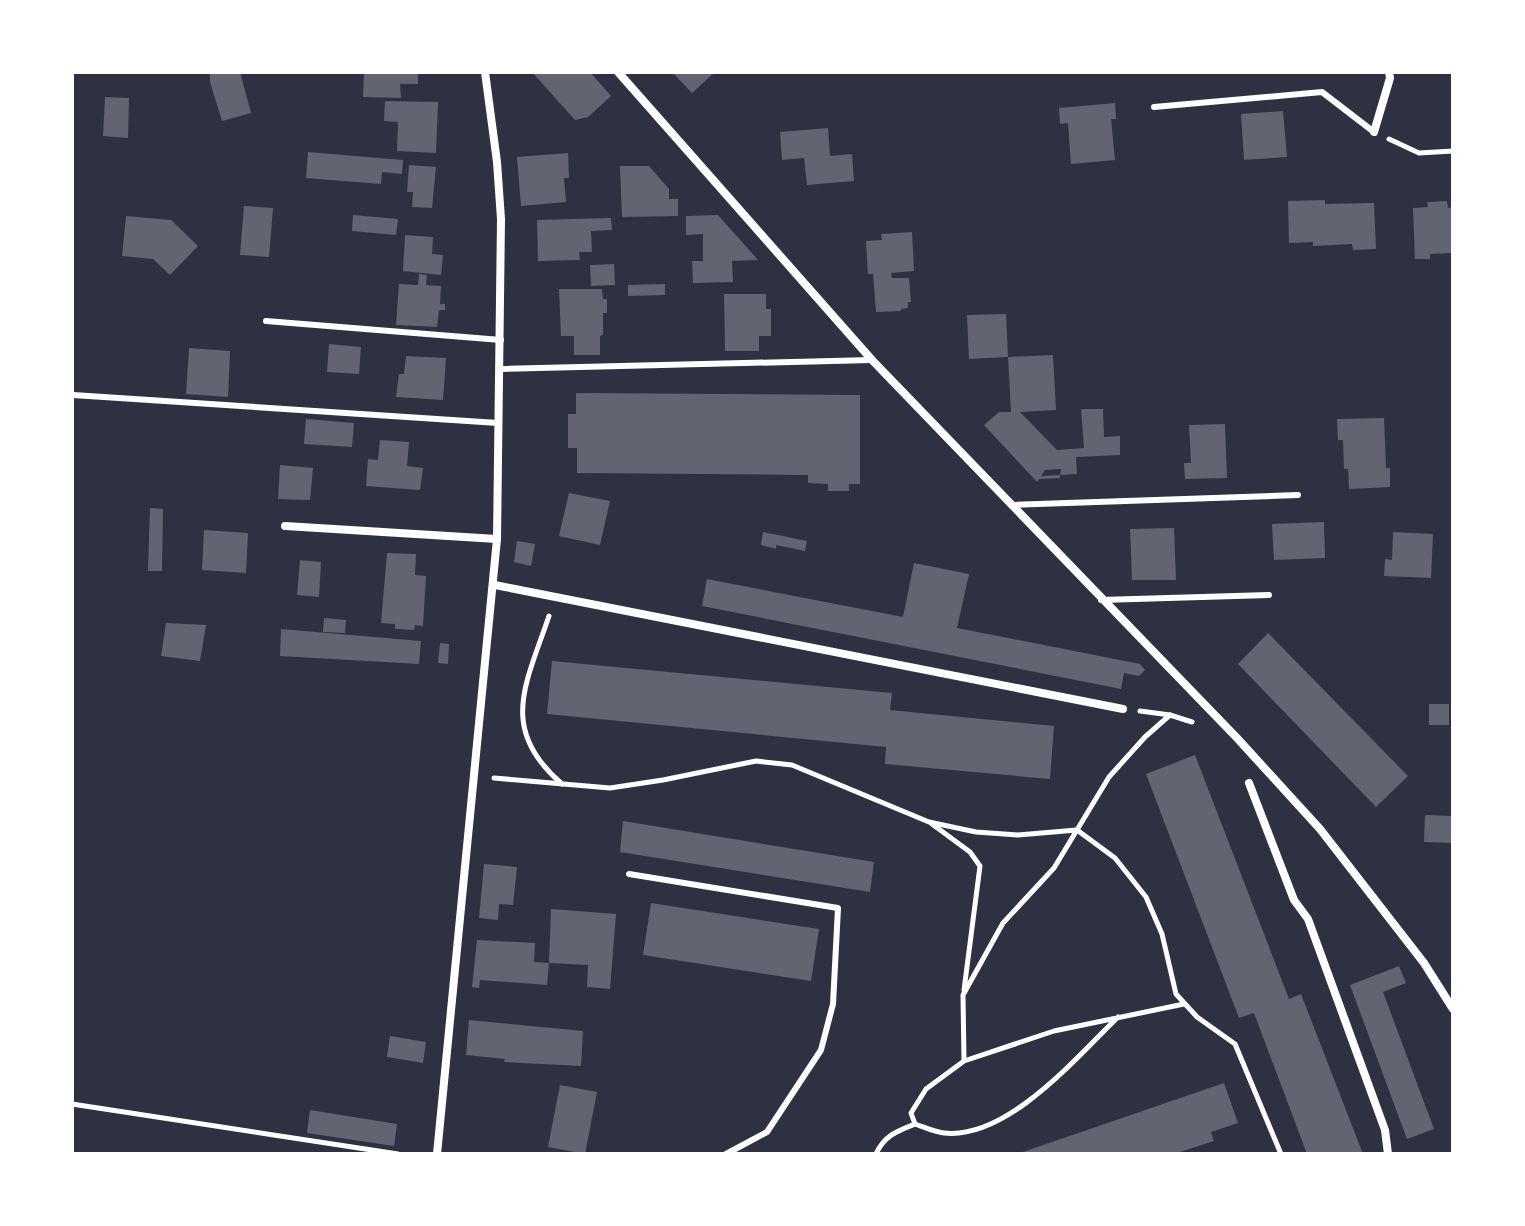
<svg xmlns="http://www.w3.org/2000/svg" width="1525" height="1226" font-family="'Space Grotesk',sans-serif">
	<rect width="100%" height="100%" fill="#2d3142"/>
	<!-- building -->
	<g fill="#626471">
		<polygon points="210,72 240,72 251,113 222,121 210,82"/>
		<polygon points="364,72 418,72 418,84 400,84 401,98 363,97"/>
		<polygon points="532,72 590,72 611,96 588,117 575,120"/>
		<polygon points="672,72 715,72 692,93"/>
		<polygon points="105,97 129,98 128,138 103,136"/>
		<polygon points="385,101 438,102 436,153 397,151 398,122 384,121"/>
		<polygon points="1115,103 1116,119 1111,119 1115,160 1071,164 1068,123 1060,124 1059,108"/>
		<polygon points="1283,111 1287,157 1244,160 1241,114"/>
		<polygon points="828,128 830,156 852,154 854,181 807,185 804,158 782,160 780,132"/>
		<polygon points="308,152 403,160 402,174 382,172 381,184 306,178"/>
		<polygon points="568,153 569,178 564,178 566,202 521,206 517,157"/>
		<polygon points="409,165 436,167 432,208 412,207 413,192 407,192"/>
		<polygon points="620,166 649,166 669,189 669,199 678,199 678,216 622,217"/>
		<polygon points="1325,200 1325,204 1374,203 1376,249 1353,250 1352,244 1313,246 1313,242 1289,243 1288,201"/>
		<polygon points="1447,201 1448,208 1453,207 1453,253 1430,254 1430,259 1415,259 1413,208 1428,207 1427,202"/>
		<polygon points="244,206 273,208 269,257 240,255"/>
		<polygon points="353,215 398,219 396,235 352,231"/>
		<polygon points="718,215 758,260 732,261 733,282 693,283 692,261 703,261 703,234 686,235 686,216"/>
		<polygon points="126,216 171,220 198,246 170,275 153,259 122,256"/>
		<polygon points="611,218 612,230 591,231 592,252 579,252 580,260 538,261 537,220"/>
		<polygon points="912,232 914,271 891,273 892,278 909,278 911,302 908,302 908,308 901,309 901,311 876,312 873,274 868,274 866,241 882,240 881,234"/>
		<polygon points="405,235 433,237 432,254 443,255 441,275 403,271"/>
		<polygon points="614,264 615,285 591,286 590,265"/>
		<polygon points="419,274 427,275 426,285 441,286 440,304 445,304 445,310 439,310 437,327 396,325 399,284 418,285"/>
		<polygon points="665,284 665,295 628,296 628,285"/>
		<polygon points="559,289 602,289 603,299 607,299 607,313 603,313 603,335 600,336 600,355 574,355 574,336 561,336"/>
		<polygon points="724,294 766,294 766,309 771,309 771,336 759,336 759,351 725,351"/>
		<polygon points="1006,314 1008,357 969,359 967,315"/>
		<polygon points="329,344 361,347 359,374 327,372"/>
		<polygon points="189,348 230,351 228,397 186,394"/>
		<polygon points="1053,355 1056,410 1020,412 1057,450 1084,448 1081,409 1103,409 1104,437 1120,436 1120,455 1076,457 1077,474 1060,475 1061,469 1045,470 1041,476 1060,475 1060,478 1039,479 1037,482 984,425 999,412 1011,412 1008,357"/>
		<polygon points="406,356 446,358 443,400 396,397 399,374 404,374"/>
		<polygon points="576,393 860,395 860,484 849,484 849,491 828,491 828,484 808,483 808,475 577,473 577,448 568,448 568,414 576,414"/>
		<polygon points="1384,418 1386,468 1390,468 1390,487 1349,489 1348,469 1344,469 1343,440 1338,440 1337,419"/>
		<polygon points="306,419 354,423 352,447 304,444"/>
		<polygon points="1225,424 1227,478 1185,479 1184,463 1191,463 1189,425"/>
		<polygon points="380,440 409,442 407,466 423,468 420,490 366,486 368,459 378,460"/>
		<polygon points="280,465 313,468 310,500 278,499"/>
		<polygon points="569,493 610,501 600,545 559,536"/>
		<polygon points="150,508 163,509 162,571 148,571"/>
		<polygon points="1324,522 1325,558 1274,560 1272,524"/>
		<polygon points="1174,528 1176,580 1132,580 1130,529"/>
		<polygon points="204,530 248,533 246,573 202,570"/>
		<polygon points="763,532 807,541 805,551 776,545 776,549 761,545"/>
		<polygon points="1393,532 1433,534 1431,578 1384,576 1385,559 1392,560"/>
		<polygon points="517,541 535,544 531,566 514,562"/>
		<polygon points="387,553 416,554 415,575 426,576 423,626 415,625 414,630 395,629 395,624 381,623"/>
		<polygon points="300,560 321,562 319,597 297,595"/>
		<polygon points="914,563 969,574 957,628 1140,664 1145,670 1139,676 1124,673 1121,689 702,606 707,579 903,617"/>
		<polygon points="324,618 346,620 345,633 323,632"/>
		<polygon points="166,623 206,625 200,661 161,656"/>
		<polygon points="281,629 421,641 419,664 280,656"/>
		<polygon points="1268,633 1408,776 1376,807 1238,664"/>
		<polygon points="440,643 449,644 448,664 438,663"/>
		<polygon points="552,661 892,693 890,710 1054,726 1050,779 885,764 886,747 547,714"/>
		<rect x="1429" y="704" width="20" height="21"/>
		<polygon points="1195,755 1289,999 1301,994 1363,1154 1307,1154 1254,1013 1239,1018 1146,774"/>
		<polygon points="1425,815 1453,816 1453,843 1424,842"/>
		<polygon points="623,821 874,862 870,892 620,852"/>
		<polygon points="484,864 517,867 513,905 499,904 498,920 479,918"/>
		<polygon points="651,903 819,929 811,981 643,955"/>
		<polygon points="551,909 616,914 610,989 587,987 588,965 549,963 547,985 480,980 479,988 472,987 477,940 535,943 534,962 549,963"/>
		<polygon points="1399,966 1406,983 1383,992 1434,1129 1407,1139 1350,985"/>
		<polygon points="469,1020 583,1031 581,1066 504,1062 505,1059 466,1055"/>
		<polygon points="390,1036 426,1042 423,1063 387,1057"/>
		<polygon points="1224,1083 1238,1123 1211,1132 1214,1141 1174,1154 1017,1154"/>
		<polygon points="560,1085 597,1092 585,1154 548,1147"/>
		<polygon points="310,1110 397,1124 394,1146 307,1133"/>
	</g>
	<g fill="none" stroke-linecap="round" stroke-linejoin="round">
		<!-- path -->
		<g stroke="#fff" stroke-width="5">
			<polyline points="1389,139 1419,153 1453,151"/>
			<path d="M 549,616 C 526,684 498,729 562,784"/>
			<polyline points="1140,711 1170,715 1192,722"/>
			<polyline points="494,778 610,788 663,780 756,761 792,765 929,822 976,832 1018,835 1077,830 1115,858 1146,897 1162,934 1176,994 1197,1017 1235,1044 1281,1154"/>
			<polyline points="932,824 970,852 980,866 964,990"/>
			<path d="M 1118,1017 C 1077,1057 1007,1140 944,1133 C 934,1132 924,1127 915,1124 L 911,1113 L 926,1089 L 964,1061 L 1054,1031 L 1184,1004"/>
			<polyline points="964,1061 963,995 1003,923 1054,868 1109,777 1145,737 1170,715"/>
			<polyline points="72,1104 398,1154"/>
			<path d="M 876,1154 C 884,1136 897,1131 915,1124"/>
		</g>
		<!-- service -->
		<g stroke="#fff" stroke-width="6">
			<polyline points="1154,107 1322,92 1374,132"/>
			<polyline points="266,321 501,340"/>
			<polyline points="500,369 872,360"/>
			<polyline points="73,395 498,423"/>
			<polyline points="1011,505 1298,495"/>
			<polyline points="1101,600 1269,595"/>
			<polyline points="629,874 838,908 833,1004 821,1050 767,1132 726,1154"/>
		</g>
		<!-- minor -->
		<g stroke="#fff" stroke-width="8">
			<polyline points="618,72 872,360 1237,738 1320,829 1424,963 1453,1009"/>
			<polyline points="1374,132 1390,78 1389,72"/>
			<polyline points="285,526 497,539"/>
			<polyline points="495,585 1123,709"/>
			<polyline points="1249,783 1294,900 1308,919 1385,1130 1388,1154"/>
			<polyline points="437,1154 497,539 501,219 497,162 485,72"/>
		</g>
	</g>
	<!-- border -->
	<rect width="1525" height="1226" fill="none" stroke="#ffffff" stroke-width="148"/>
</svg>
